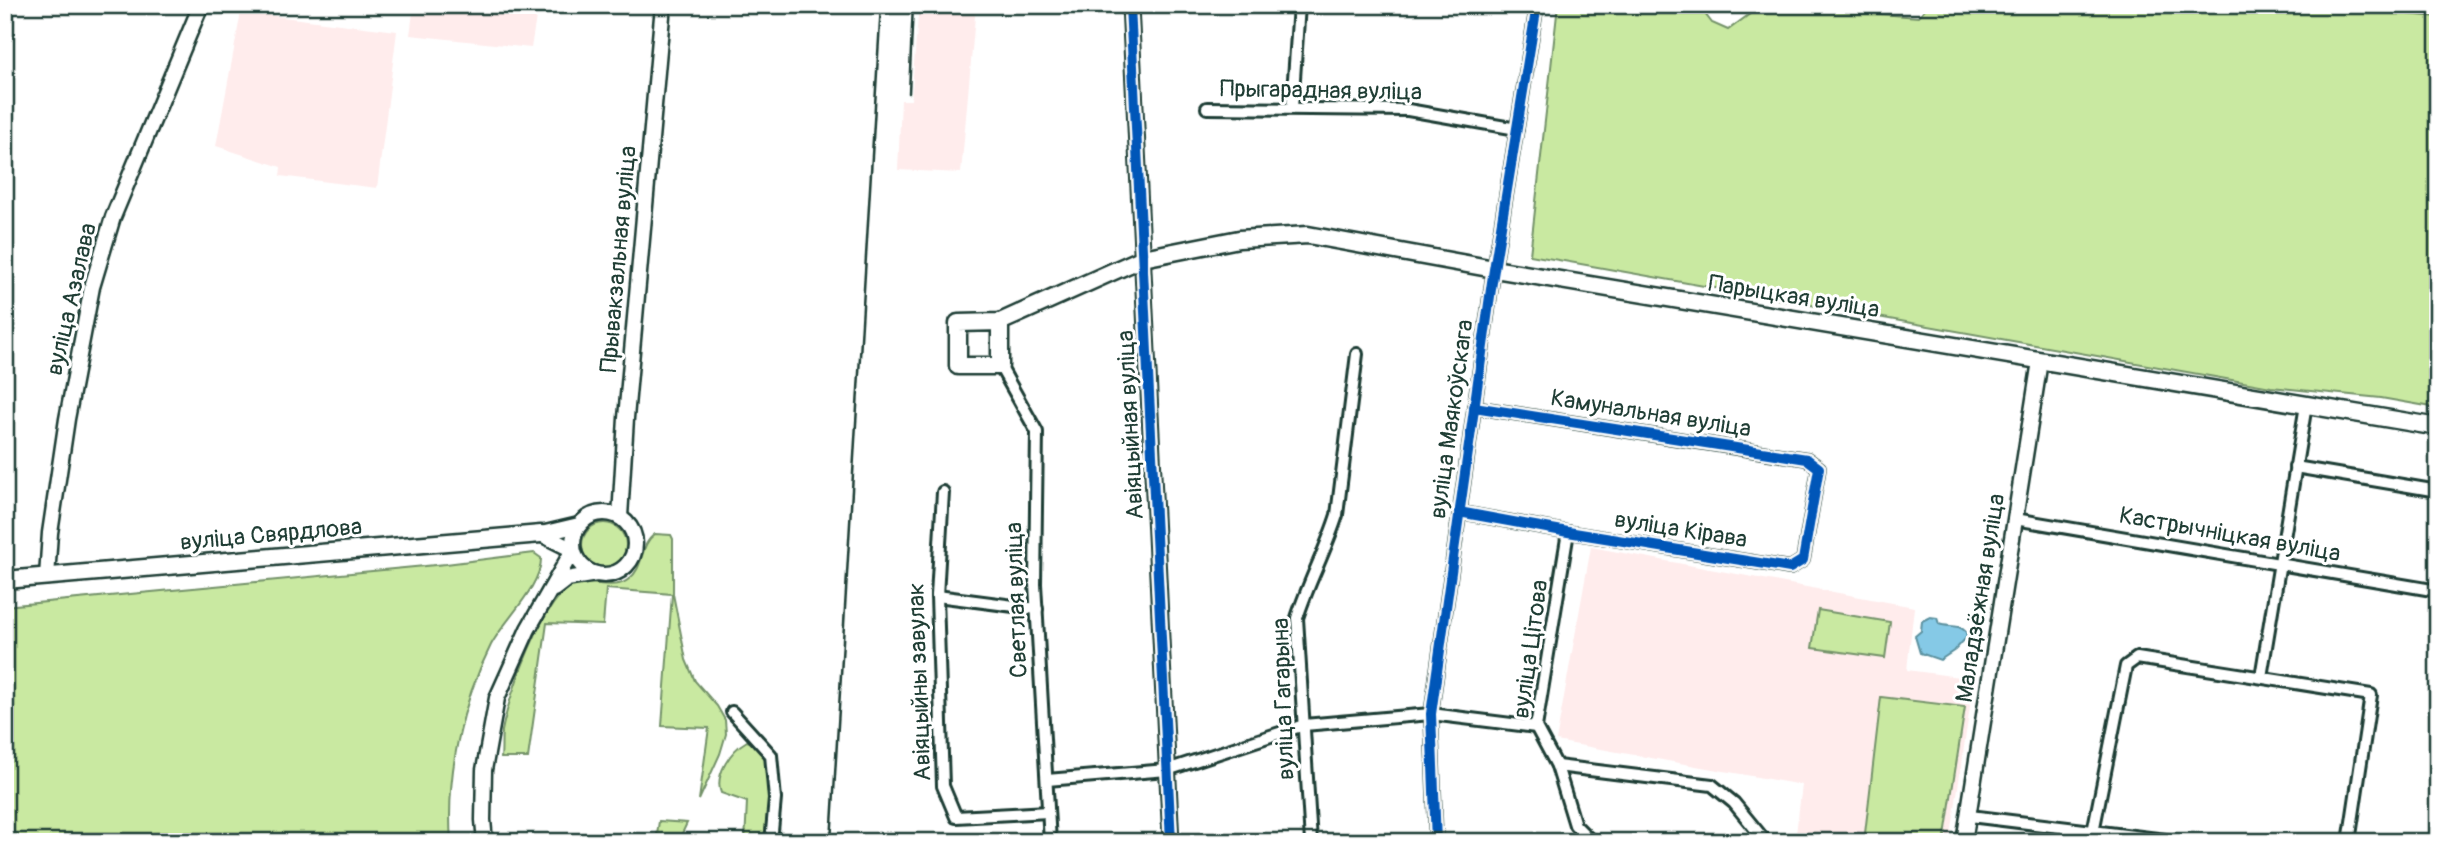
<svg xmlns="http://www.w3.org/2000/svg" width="2443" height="847" font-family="Pangolin,sans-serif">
	<rect width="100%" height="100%" fill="#fff"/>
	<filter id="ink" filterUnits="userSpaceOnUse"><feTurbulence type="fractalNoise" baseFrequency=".0143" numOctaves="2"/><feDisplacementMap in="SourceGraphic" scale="14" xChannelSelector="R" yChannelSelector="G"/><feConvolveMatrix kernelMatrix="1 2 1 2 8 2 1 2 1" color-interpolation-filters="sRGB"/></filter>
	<g filter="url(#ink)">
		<!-- built -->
		<g fill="#ffecec">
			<polygon points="414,5 538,5 531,48 410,35"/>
			<polygon points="919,5 976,5 961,173 898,170 901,100 911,100"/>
			<polygon points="241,12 397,31 377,188 280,176 281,167 216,146"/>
			<polygon points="1591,547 1914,607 1907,670 1974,679 1950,842 1795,842 1802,785 1556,741"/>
		</g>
		<!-- green -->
		<g fill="#c9e9a1" stroke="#74936a" stroke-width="2">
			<polygon points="1558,5 1698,5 1712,23 1728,30 1762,5 1803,5 1805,8 1918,17 1928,5 2313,5 2438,17 2438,408 2381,398 2271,387 1530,255"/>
			<circle cx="604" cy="545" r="22"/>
			<path d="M 655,534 L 671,535 L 673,539 L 673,594 L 686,660 L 695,681 L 717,706 L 725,720 L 726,734 L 720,754 L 699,800 L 709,728 L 662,726 L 672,594 L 606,589 L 603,625 L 547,623 L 528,758 L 501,758 C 502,750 501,740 502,731 C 508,699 543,594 576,584 C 593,580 615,591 629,579 C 645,567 639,545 655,534 Z"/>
			<path d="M 534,553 L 541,558 C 542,586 504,620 491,645 C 461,704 446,776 451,842 L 5,842 L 5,606 L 446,564 Z"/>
			<polygon points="1818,610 1890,622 1885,658 1812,648"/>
			<polygon points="1881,697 1965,707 1944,842 1864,842"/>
			<path d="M 747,741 L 760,746 C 774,777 771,809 769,842 L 745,842 L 747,802 L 721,793 C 714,775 731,750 747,741 Z"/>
			<polygon points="659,821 687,823 678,842 656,842"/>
		</g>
		<!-- water -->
		<path fill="#85c9e6" stroke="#5c919f" stroke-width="2" d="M 1930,617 L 1937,618 L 1939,624 C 1949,628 1958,623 1966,632 L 1967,637 L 1955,650 L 1940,660 L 1920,653 L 1915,636 L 1921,631 L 1922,621 Z"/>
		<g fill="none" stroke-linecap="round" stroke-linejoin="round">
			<defs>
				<g id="minor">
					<polyline points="1207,108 1408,110 1517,129"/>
					<polyline points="1292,108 1299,5"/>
					<polyline points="1000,366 1037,432 1035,584 1050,842"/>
					<polyline points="2295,467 2438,491"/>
					<polyline points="943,492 937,596 943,786 956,817 1048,812"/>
					<polyline points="1459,512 1568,532 1790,568 1803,560 1819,468 1807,459 1474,407"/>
					<polyline points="2015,519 2438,591"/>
					<polyline points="1568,532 1536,727 1557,766 1575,825 1592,842"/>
					<polyline points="937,596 1037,609"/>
					<polyline points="2261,677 2306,405"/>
					<polyline points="732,712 771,755 775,799 771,842"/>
					<polyline points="1557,766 1712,785 1734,803 1766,842"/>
					<polyline points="1047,780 1167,770 1304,725 1431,714 1536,727"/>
					<polyline points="1970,816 2182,842"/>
					<path d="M 1311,842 L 1297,618 C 1308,583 1326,550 1337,515 L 1357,354"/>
					<polyline points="1436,842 1431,714 1492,282 1537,5"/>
					<polyline points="2091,842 2126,666 2137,658 2371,695 2349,842"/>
				</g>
				<g id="tertiary">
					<polyline points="1130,5 1171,842"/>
					<circle cx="604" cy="544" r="31"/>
					<polyline points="620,517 626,418 663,5"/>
					<polyline points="541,534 579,525"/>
					<polyline points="47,577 50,533 67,419 92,287 113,217 201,5"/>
					<polyline points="554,589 567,579 596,574"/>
					<polyline points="485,842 483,820 484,770 497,698 528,629 573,550 541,534"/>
					<polyline points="1964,842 2040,361"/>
				</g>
				<g id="secondary">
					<polyline points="1000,322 1000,366 958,366 958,323 1000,322 1143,258 1239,239 1308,235 1494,269 2438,427"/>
					<polyline points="5,580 541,534"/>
				</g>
			</defs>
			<!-- minor casing -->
			<use href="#minor" stroke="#1f3d34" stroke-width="16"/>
			<!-- tertiary casing -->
			<use href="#tertiary" stroke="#1f3d34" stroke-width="19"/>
			<!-- secondary casing -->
			<use href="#secondary" stroke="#1f3d34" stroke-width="21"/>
			<!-- minor -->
			<use href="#minor" stroke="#fff" stroke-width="10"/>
			<!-- tertiary -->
			<use href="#tertiary" stroke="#fff" stroke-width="14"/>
			<!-- secondary -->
			<use href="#secondary" stroke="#fff" stroke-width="16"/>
			<!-- rail -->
			<g stroke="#1f3d34" stroke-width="2.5">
				<polyline points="909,93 913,5"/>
				<polyline points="831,842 881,5"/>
			</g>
			<defs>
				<g id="cycleway">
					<polyline points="1130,5 1171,842"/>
					<polyline points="1459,512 1568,532 1790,568 1803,560 1819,468 1807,459 1474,407"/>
					<polyline points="1436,842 1431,714 1492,282 1537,5"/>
				</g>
			</defs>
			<!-- cycleway casing -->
			<use href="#cycleway" stroke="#fff" stroke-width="15"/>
			<!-- cycleway -->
			<use href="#cycleway" stroke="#0057b8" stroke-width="10"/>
		</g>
	</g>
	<g text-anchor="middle" stroke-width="6" stroke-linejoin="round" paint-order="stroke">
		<!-- street labels -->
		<g font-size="24" fill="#1f3d34" stroke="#fff">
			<text transform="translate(1321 90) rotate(1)" y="8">Прыгарадная вуліца</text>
			<text transform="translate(618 259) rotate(-85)" y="8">Прывакзальная вуліца</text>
			<text transform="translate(1794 296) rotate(9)" y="8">Парыцкая вуліца</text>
			<text transform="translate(71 299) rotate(-77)" y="8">вуліца Азалава</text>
			<text transform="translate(1651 413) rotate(9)" y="8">Камунальная вуліца</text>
			<text transform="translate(1451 419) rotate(-82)" y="8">вуліца Маякоўскага</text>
			<text transform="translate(1130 425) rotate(-93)" y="8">Авіяцыйная вуліца</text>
			<text transform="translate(1681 529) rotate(9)" y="8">вуліца Кірава</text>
			<text transform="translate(271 534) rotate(-5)" y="8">вуліца Свярдлова</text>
			<text transform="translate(2230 534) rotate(10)" y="8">Кастрычніцкая вуліца</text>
			<text transform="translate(1980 598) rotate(-81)" y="8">Маладзёжная вуліца</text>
			<text transform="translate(1016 600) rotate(-92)" y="8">Светлая вуліца</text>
			<text transform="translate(1530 649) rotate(-82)" y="8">вуліца Цітова</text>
			<text transform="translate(919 682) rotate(-92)" y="8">Авіяцыйны завулак</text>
			<text transform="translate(1283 699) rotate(-92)" y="8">вуліца Гагарына</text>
		</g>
	</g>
	<!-- margin -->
	<rect width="2443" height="847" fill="none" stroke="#fff" stroke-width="28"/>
	<rect x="14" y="14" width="2415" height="819" fill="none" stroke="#1f3d34" stroke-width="2.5" filter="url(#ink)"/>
</svg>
